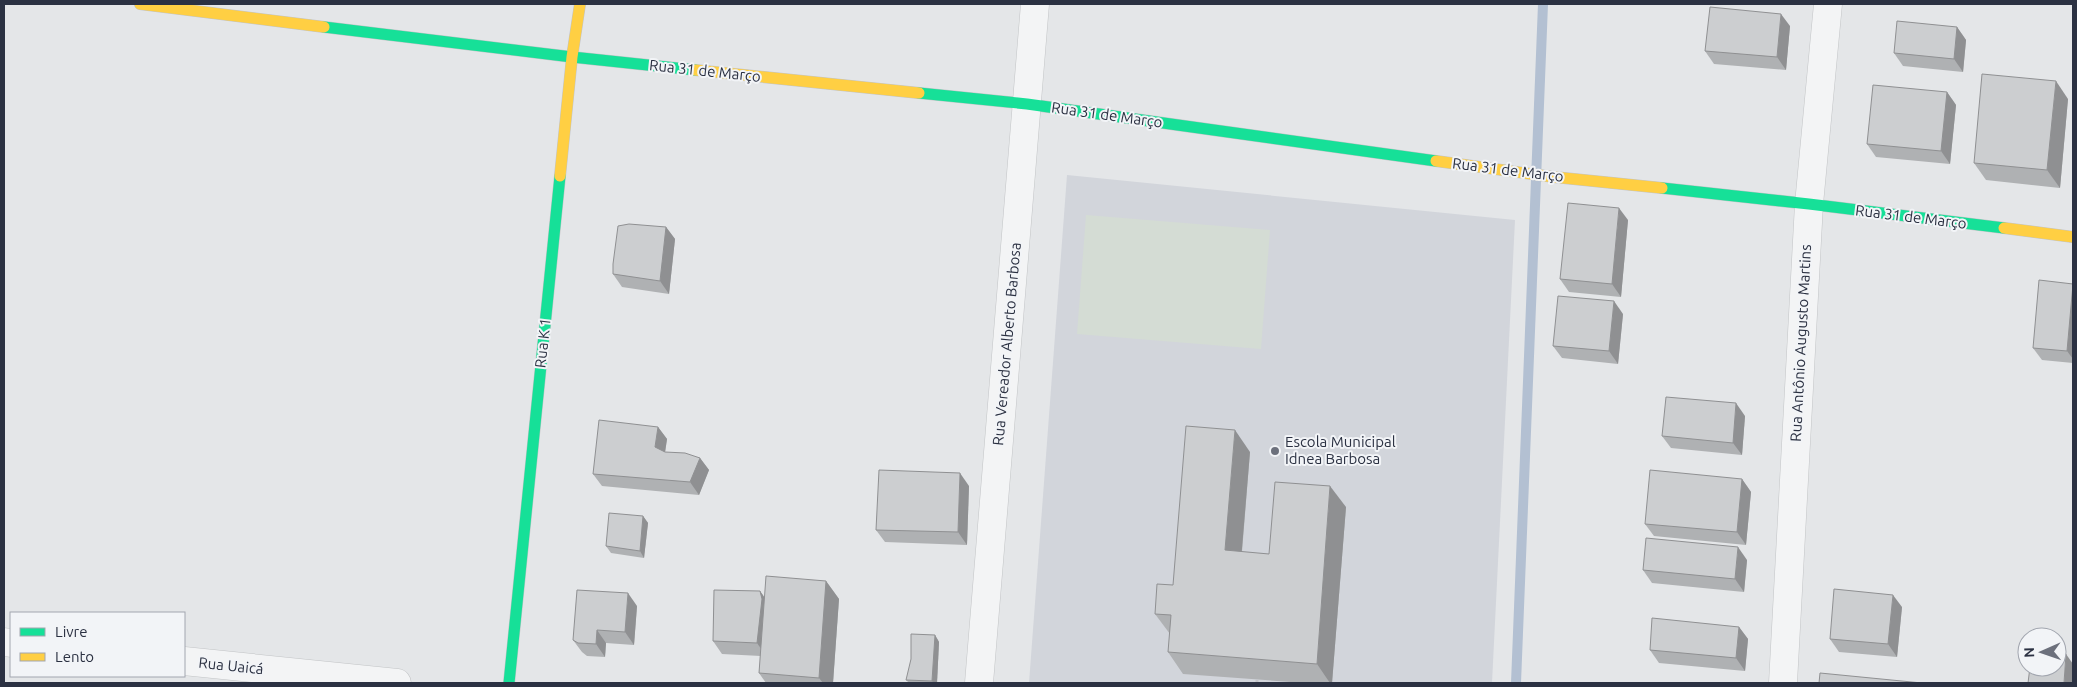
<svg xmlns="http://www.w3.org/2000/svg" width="2077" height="687" font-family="Ubuntu,sans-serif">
	<rect width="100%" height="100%" fill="#e4e6e8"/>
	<!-- built -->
	<polygon fill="#d2d5db" points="1067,175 1515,220 1492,683 1029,683"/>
	<!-- green -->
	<polygon fill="#d4dcd4" points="1086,215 1270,230 1261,349 1077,334"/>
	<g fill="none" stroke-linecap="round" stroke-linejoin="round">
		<!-- stream -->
		<polyline stroke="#b3c0d2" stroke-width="10" points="1516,683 1543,4"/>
		<defs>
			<g id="street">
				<polyline points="4,642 11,643"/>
				<polyline points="184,661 397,683"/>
				<polyline points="979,683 1035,4"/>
				<polyline points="1783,683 1809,204 1828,4"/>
			</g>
			<g id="fast">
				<polyline points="324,27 572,57 695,70"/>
				<polyline points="919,93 1027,104 1436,161"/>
				<polyline points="1662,188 1809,204 2004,228"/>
				<polyline points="509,683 560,176"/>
			</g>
			<g id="slow">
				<polyline points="140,4 324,27"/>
				<polyline points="695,70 919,93"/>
				<polyline points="1436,161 1554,177 1662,188"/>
				<polyline points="560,176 572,57 580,4"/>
				<polyline points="2004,228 2073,237"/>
			</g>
		</defs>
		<!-- street casing -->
		<use href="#street" stroke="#c2c4c6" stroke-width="29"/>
		<!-- fast casing -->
		<use href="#fast" stroke="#c2c4c6" stroke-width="12"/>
		<!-- slow casing -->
		<use href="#slow" stroke="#c2c4c6" stroke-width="12"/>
		<!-- path -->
		<polyline stroke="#c3c4c8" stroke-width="3" stroke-dasharray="4 4" stroke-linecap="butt" points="1257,683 1257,680"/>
		<!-- street -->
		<use href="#street" stroke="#f3f4f5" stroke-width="28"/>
		<!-- fast -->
		<use href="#fast" stroke="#16e098" stroke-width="11"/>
		<!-- slow -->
		<use href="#slow" stroke="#ffcf43" stroke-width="11"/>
	</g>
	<!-- wall -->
	<g fill="#afb1b3">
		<polygon points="1790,26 1786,70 1714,64 1705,51"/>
		<polygon points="1957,27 1966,40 1963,72 1903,66 1894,53"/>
		<polygon points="1947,92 1956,105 1950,164 1876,157 1867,144"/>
		<polygon points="2068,99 2060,188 1986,180 1974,163"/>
		<polygon points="1628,220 1621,297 1569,292 1560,279"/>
		<polygon points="666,227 675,239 669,294 622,287 613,274"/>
		<polygon points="2073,284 2073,363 2042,360 2033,348"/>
		<polygon points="1623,314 1618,364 1562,358 1553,346"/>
		<polygon points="1745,416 1742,455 1671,448 1662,436"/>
		<polygon points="658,427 667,439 665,452 700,458 709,470 699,495 602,486 593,474"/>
		<polygon points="1250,452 1242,552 1269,554 1346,507 1332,683 1304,683 1183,674 1168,652 1170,634 1155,614 1173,585"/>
		<polygon points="1742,479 1751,492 1746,545 1654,536 1645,524"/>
		<polygon points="969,486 967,545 885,542 876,530"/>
		<polygon points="643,516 648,523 644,558 611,553 606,546"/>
		<polygon points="1747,560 1744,592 1652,583 1643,570"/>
		<polygon points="826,581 839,599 833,683 766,683 759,673 761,656 722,654 713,641 760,591 765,598"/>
		<polygon points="637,606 634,645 606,643 605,657 587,656 582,652 573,640"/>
		<polygon points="1902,607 1897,657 1839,652 1830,639"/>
		<polygon points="1739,627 1748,639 1745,671 1659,663 1650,650"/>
		<polygon points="935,635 939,642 937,683 909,683 906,680"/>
	</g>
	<!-- shaded-wall -->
	<g fill="#8f9092">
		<polygon points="1781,14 1790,26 1786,70 1777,57"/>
		<polygon points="1957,27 1966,40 1963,72 1954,59"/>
		<polygon points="2056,81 2068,99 2060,188 2047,170"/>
		<polygon points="1947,92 1956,105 1950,164 1941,151"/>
		<polygon points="1619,208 1628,220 1621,297 1612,284"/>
		<polygon points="666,227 675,239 669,294 660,281"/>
		<polygon points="2073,284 2073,359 2067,351"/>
		<polygon points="1614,301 1623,314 1618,364 1609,351"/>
		<polygon points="1736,403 1745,416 1742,455 1733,443"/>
		<polygon points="658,427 667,439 664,459 655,447"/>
		<polygon points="1235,430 1250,452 1240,572 1225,550"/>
		<polygon points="700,458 709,470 699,495 690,482"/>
		<polygon points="960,473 969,486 967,545 958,532"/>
		<polygon points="1742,479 1751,492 1746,545 1737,532"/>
		<polygon points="1330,486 1346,507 1332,683 1330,683 1317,664"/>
		<polygon points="643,516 648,523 644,558 640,551"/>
		<polygon points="1738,547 1747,560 1744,592 1735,579"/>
		<polygon points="826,581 839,599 833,683 823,683 819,678"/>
		<polygon points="760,591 769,604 766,656 757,643"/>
		<polygon points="628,593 637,606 634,645 625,632"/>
		<polygon points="1893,595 1902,607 1897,657 1888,644"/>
		<polygon points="1739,627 1748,639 1745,671 1736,658"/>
		<polygon points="597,630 606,643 605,657 596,644"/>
		<polygon points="935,635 939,642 937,683 933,683 932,681"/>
		<polygon points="2066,654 2073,664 2073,683 2064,683"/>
	</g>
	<!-- building -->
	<g fill="#ccced0" stroke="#8f9092">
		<polygon points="1710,7 1781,14 1777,57 1705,51"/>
		<polygon points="1897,21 1957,27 1954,59 1894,53"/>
		<polygon points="1982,74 2056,81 2047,170 1974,163"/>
		<polygon points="1873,85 1947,92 1941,151 1867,144"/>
		<polygon points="1568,203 1619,208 1612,284 1560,279"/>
		<polygon points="629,224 666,227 660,281 613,274 613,264 618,226"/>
		<polygon points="2039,280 2073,284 2067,351 2033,348"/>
		<polygon points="1558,296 1614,301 1609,351 1553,346"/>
		<polygon points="1666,397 1736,403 1733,443 1662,436"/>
		<polygon points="599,420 658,427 655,447 665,452 685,453 700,458 690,482 593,474"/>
		<polygon points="1186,426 1235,430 1225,550 1269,554 1275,482 1330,486 1317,664 1168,652 1171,615 1155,614 1157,584 1173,585"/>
		<polygon points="879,470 960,473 958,532 876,530"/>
		<polygon points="1650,470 1742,479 1737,532 1645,524"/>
		<polygon points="609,513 643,516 640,551 606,546"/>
		<polygon points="1646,538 1738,547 1735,579 1643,570"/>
		<polygon points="766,576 826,581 819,678 759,673"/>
		<polygon points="1834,589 1893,595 1888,644 1830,639"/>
		<polygon points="577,590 628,593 625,632 597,630 596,644 578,643 573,640"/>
		<polygon points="714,590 760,591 762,599 757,643 713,641"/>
		<polygon points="1652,618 1739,627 1736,658 1650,650"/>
		<polygon points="911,634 935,635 932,681 906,680 911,659"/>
		<polygon points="2057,653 2066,654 2064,683 2028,683 2030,667 2057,667"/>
		<polygon points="1820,673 1922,683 1819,683"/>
	</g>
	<!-- markers -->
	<circle fill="#6c707c" stroke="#f2f4f7" stroke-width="2" cx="1275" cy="451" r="5"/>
	<g text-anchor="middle" stroke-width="4" stroke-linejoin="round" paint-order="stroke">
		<!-- street labels -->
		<g font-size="15" fill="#2b3142" stroke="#f2f4f7">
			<text transform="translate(705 71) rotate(6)" y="5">Rua 31 de Março</text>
			<text transform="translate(1107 115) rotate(8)" y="5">Rua 31 de Março</text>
			<text transform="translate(1508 170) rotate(7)" y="5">Rua 31 de Março</text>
			<text transform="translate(1911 217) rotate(7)" y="5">Rua 31 de Março</text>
			<text transform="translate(543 343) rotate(-84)" y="5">Rua K 1</text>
			<text transform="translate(1801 343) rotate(-87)" y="5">Rua Antônio Augusto Martins</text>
			<text transform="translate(1007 344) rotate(-85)" y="5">Rua Vereador Alberto Barbosa</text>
			<text transform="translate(231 666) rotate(6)" y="5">Rua Uaicá</text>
		</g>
		<!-- poi labels -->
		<g font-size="15" fill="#2b3142" stroke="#f2f4f7" text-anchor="start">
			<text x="1285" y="447">Escola Municipal<tspan x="1285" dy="17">Idnea Barbosa</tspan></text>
		</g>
	</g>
	<!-- border -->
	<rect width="2077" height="687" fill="none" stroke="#2b3142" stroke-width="10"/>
	<!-- legend -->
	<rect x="10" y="612" width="175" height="65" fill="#f2f4f7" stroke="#a2a6af"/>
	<rect x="20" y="628" width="25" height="8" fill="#16e098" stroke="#a2a6af"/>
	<text x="55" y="637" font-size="15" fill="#2b3142">Livre</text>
	<rect x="20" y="653" width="25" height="8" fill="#ffcf43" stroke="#a2a6af"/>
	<text x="55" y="662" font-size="15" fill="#2b3142">Lento</text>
	<!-- north arrow -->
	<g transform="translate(2042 652) rotate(268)"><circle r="24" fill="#f2f4f7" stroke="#a2a6af"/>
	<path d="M0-4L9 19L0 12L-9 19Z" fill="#6c707c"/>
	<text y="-8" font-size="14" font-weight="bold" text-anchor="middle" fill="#2b3142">N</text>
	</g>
</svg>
